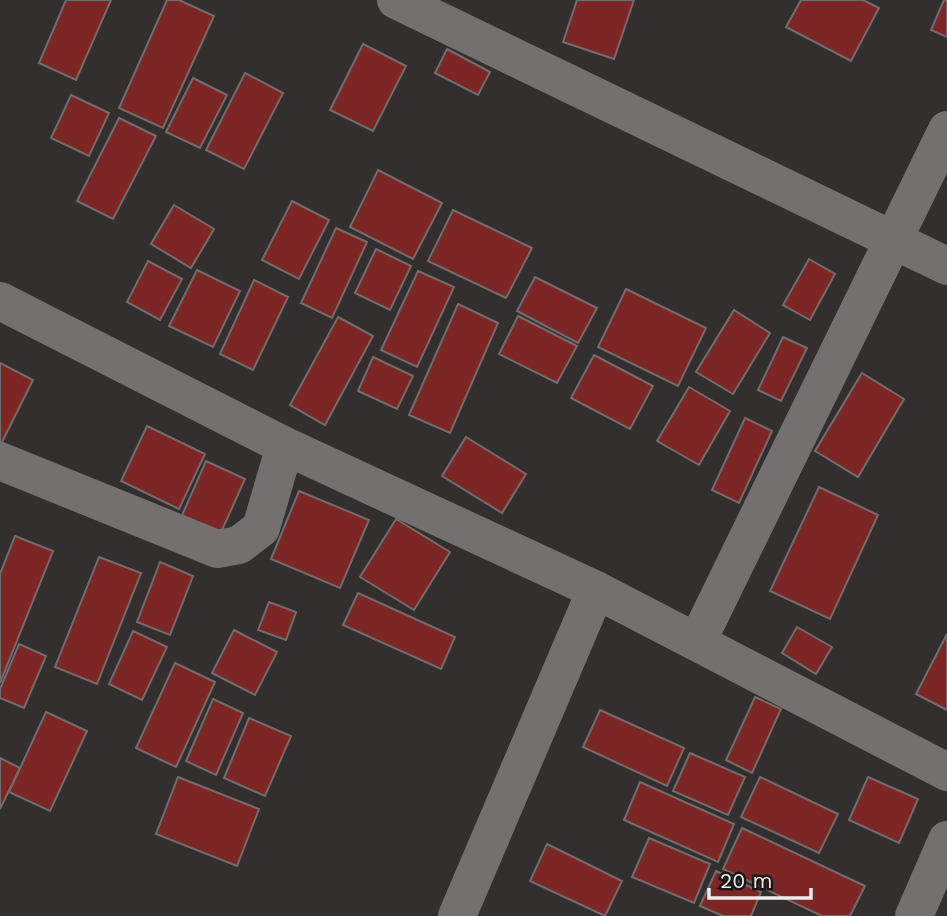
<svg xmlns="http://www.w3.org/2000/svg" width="947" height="916" font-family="'Work Sans',sans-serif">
	<rect width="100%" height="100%" fill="#342f2f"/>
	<!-- building -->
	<g fill="#7c2725" stroke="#726d6c" stroke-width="2">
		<polygon points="66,0 111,0 76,80 39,63"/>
		<polygon points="167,0 179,0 214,16 163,128 119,108"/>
		<polygon points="577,0 634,0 614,59 563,42"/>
		<polygon points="801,0 863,0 879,8 851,61 786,27"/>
		<polygon points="944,0 947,0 947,37 931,30"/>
		<polygon points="363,44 406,66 373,131 330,110"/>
		<polygon points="447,49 490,72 478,95 435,73"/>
		<polygon points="245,73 283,93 244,169 206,150"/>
		<polygon points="193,78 227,95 200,148 166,132"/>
		<polygon points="71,95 109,113 89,156 51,138"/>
		<polygon points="119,118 156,136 113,219 77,201"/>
		<polygon points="378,170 442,203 413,259 350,227"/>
		<polygon points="292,201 329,220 299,279 262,260"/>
		<polygon points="174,205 214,229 191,268 151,244"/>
		<polygon points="453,210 532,248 506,298 428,261"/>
		<polygon points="336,228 367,242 332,318 301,303"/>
		<polygon points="376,249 411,266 390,310 355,293"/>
		<polygon points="809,259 835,274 810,320 783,305"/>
		<polygon points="148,261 182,279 160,320 127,302"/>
		<polygon points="197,270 240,291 213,347 169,326"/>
		<polygon points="418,271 454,287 417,367 381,350"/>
		<polygon points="535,277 597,308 578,343 517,311"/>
		<polygon points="254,280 288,297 253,370 220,354"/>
		<polygon points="626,289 706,328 678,386 598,347"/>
		<polygon points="458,304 498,323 450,433 409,415"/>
		<polygon points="734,310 770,333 733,394 696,372"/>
		<polygon points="518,316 577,346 557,383 499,354"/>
		<polygon points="338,317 373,336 325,425 290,405"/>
		<polygon points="783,337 807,348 781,401 758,390"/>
		<polygon points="594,355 653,386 630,429 571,398"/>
		<polygon points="373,357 413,376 397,409 358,391"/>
		<polygon points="0,363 33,380 0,446"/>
		<polygon points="862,373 904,399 858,477 815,451"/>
		<polygon points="689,387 730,411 699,465 657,441"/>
		<polygon points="745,418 772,431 739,503 712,490"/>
		<polygon points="147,426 205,454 179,509 121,481"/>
		<polygon points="466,437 526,474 502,513 442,476"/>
		<polygon points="206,461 245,479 218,539 179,522"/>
		<polygon points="819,487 878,515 830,619 770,591"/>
		<polygon points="299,491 369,520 340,588 271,559"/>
		<polygon points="396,519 450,552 414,610 360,577"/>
		<polygon points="15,536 53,551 0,683 0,574"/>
		<polygon points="99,557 141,573 97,684 55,667"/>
		<polygon points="160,562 193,576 170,635 137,622"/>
		<polygon points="358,593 455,637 441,669 343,625"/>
		<polygon points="269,602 296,612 286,640 258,630"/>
		<polygon points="797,627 832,647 816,674 782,653"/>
		<polygon points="234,630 277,652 255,695 212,673"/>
		<polygon points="133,631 167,647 142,700 109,684"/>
		<polygon points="947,634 947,710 916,694"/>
		<polygon points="19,644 46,656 24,708 0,698 0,689"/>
		<polygon points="175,663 215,682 176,767 136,748"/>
		<polygon points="755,697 781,709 752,773 726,760"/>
		<polygon points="213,699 243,713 216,775 186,761"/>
		<polygon points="600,710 684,748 667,786 583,747"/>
		<polygon points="46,712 87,731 50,811 9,792"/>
		<polygon points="249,718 291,736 265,796 224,778"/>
		<polygon points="690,753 745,777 728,815 673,791"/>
		<polygon points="0,758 20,768 0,809"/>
		<polygon points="178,777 259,809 237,866 156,834"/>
		<polygon points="760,777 838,814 819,853 741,817"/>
		<polygon points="868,777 918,799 899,843 849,820"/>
		<polygon points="640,782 734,824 718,862 624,820"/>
		<polygon points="742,828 865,886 850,916 822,916 723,869"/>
		<polygon points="649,838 710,864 694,903 632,877"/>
		<polygon points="547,844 622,881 605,916 530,881"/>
		<polygon points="716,871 761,892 751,916 723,916 700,906"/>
	</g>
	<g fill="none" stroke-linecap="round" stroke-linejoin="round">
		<!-- minor -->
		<g stroke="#757070" stroke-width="38">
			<polyline points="396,0 947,266"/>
			<polyline points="0,301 285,446 596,590 947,772"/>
			<polyline points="0,461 217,549 239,545 261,528 285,446"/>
			<polyline points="697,642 947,130"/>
			<polyline points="457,916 596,590"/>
			<polyline points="914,916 947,840"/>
		</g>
	</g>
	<!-- scale -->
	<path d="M709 888v10h102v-10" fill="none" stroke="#eeebeb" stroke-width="3.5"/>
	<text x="720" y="888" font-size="21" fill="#eeebeb" stroke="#1a1818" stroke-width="5" paint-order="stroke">20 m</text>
</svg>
